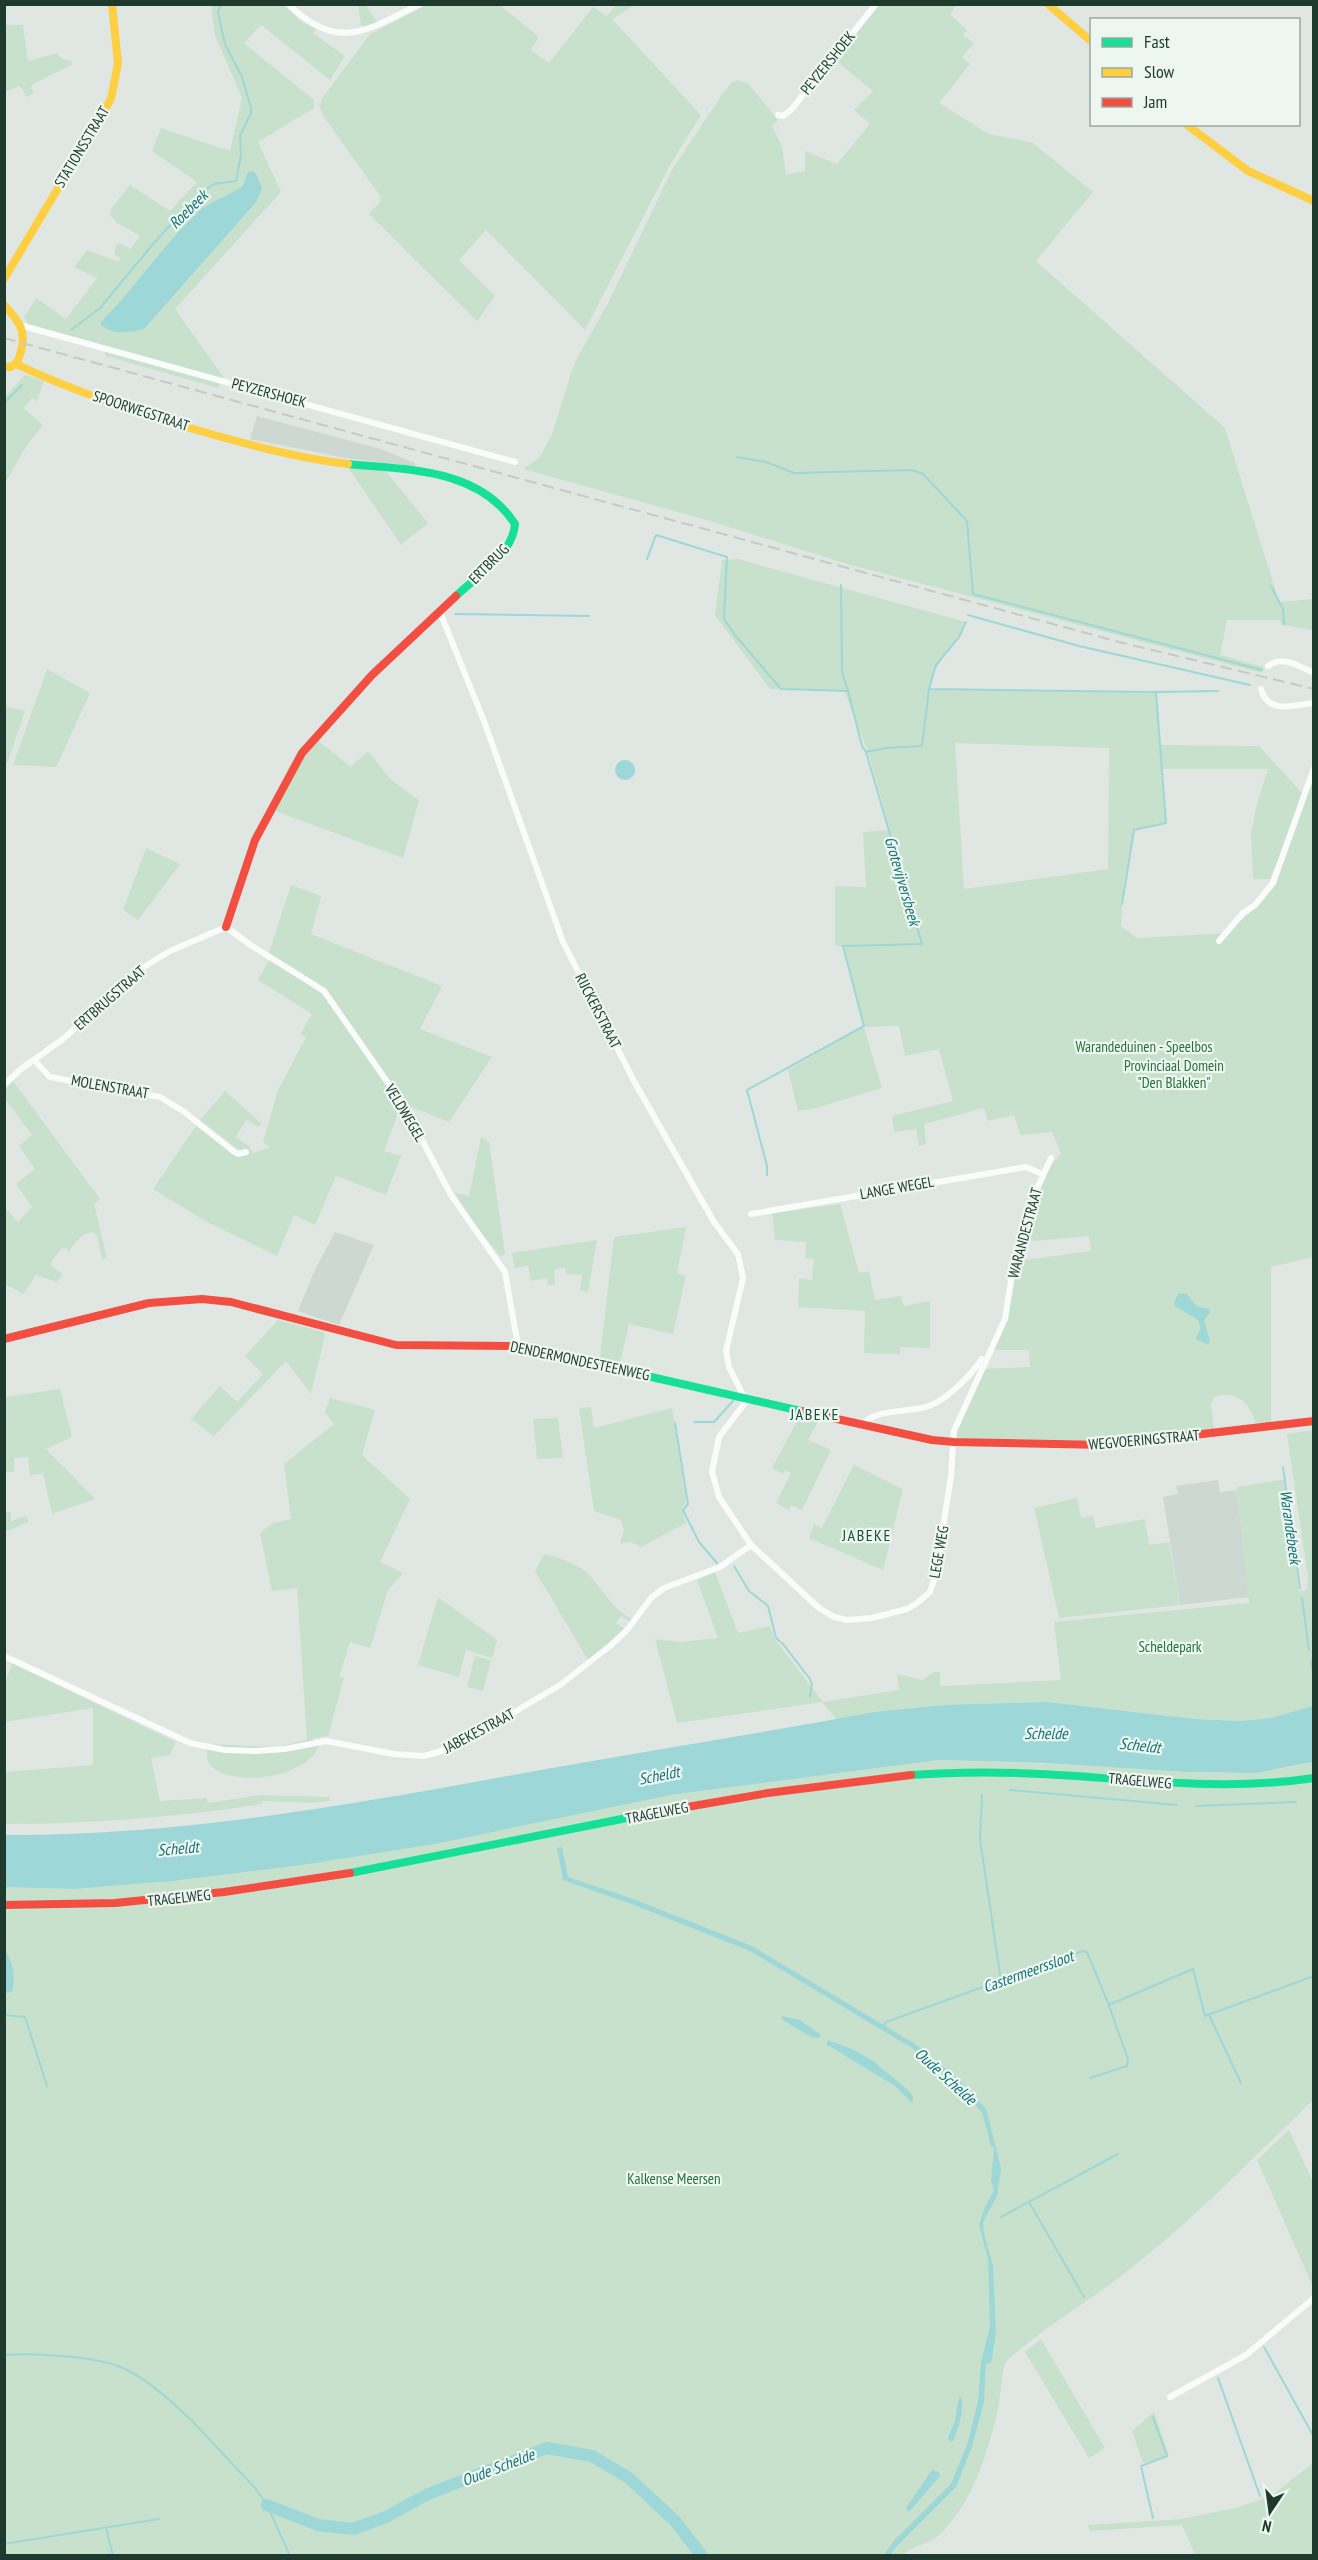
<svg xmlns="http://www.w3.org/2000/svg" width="1318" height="2560" font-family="'PT Sans Narrow',sans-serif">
	<rect width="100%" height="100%" fill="#e0e7e3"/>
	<!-- built -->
	<g fill="#cdd8d2">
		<polygon points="257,416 381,449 415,463 415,466 345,458 250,439"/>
		<polygon points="335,1232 374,1245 339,1325 298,1311 314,1272"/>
		<polygon points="1218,1480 1220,1492 1237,1490 1249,1597 1180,1605 1163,1497 1178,1494 1176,1486"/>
	</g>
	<!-- green -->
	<g fill="#c8e1cc" fill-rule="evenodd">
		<path d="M 211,5 L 285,5 L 299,20 L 316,29 L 313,33 L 345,56 L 330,80 L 261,25 L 244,43 L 314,100 L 314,108 L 258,142 L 281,192 L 175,309 L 224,378 L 218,388 L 106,356 L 102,345 L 29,324 L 24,318 L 36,298 L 66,319 L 97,278 L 74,267 L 87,250 L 117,261 L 121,259 L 115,254 L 115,246 L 119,243 L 130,249 L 140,236 L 117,223 L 110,215 L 111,209 L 130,185 L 170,211 L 197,182 L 152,151 L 161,128 L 230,151 L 242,98 L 215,36 ZM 248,172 L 257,201 L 101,322 C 136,286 163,245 200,211 C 210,201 238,192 243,185 C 245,182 247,176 248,172 Z"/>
		<polygon points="358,5 366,5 377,22 366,26 361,25"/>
		<polygon points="635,5 612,19 701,115 670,165 585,330 486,230 459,260 495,296 477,321 369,214 381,201 380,196 324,117 319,106 323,97 370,34 427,5 500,5 539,37 531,50 549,63 593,7 607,16 616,5"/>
		<polygon points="879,5 957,5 950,14 967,30 963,35 974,43 962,57 970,64 939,103 989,134 1033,143 1093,192 1036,261 1225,428 1279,602 1313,599 1313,630 1282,625 1280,620 1227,620 1220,655 1264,667 1262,673 847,564 710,521 523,469 540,457 552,434 574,364 608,303 673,168 721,96 731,83 737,80 748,83 778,120 772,126 782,146 786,175 805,171 805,151 837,164 870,124 854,110 873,91 834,59"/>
		<polygon points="5,25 23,25 28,61 57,53 62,59 72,61 71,65 33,84 31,88 34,93 27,97 20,86 5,92"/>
		<polygon points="25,375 44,381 37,401 32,398 24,408 43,425 27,445 5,483 5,397"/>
		<polygon points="347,466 384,469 428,523 401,545"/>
		<path d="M 738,559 L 966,622 C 953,649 935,659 929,689 L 1156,692 L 1160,745 L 1259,746 L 1302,793 L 1291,826 L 1270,879 L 1253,879 L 1251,832 L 1257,804 L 1268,769 L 1161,769 L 1166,823 L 1134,830 L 1124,882 L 1121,926 L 1137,938 L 1226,933 L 1252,911 L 1276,883 L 1313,774 L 1313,1257 L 1271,1267 L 1271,1424 L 1256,1423 C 1249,1403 1237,1389 1214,1397 L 1211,1405 L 1214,1431 L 1108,1441 L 956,1438 L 957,1425 L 983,1369 L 1030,1367 L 1029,1350 L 992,1350 L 1008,1318 L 1018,1261 L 1091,1251 L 1089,1236 L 1023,1242 L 1045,1171 L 1061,1154 L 1052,1132 L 1020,1135 L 1014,1115 L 988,1121 L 984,1108 L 924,1124 L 926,1144 L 919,1146 L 916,1129 L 894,1132 L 892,1116 L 953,1101 L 939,1049 L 905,1056 L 899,1026 L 864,1027 L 882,1088 L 816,1108 L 798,1111 L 788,1070 L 864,1026 L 843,947 L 835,945 L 835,886 L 866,887 L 863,832 L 890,830 L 869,755 L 844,690 L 770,689 L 715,615 L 722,560 ZM 955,743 L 1109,748 L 1108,869 L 964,889 Z"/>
		<polygon points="47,669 90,693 56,767 13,765"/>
		<polygon points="5,706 25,711 7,764 5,763"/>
		<polygon points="316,739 351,767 368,751 391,780 419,800 403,858 275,811 292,776"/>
		<polygon points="146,848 180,864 138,920 123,910"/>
		<polygon points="291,885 321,896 311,934 442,986 420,1029 492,1057 449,1122 406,1105 325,988 269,953"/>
		<polygon points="270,959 324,995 401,1105 384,1151 401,1156 386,1195 336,1176 315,1225 294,1215 277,1256 205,1221 153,1189 196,1126 239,1156 242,1152 200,1120 225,1091 261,1123 259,1127 246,1120 236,1137 249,1146 253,1153 270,1147 263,1142 278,1090 306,1037 300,1034 312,1014 258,980"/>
		<path d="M 13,1081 L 100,1199 L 94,1204 L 107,1258 L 102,1259 L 97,1236 L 93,1232 C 81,1233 76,1242 69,1251 L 63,1247 L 52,1260 L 51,1266 L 63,1274 L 57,1282 L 36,1275 L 23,1294 L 5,1284 L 5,1208 L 18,1222 L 32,1207 L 16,1184 L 35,1169 L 19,1146 L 32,1135 L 5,1099 L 5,1090 Z"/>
		<polygon points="481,1137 489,1142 505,1254 500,1256 473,1223 455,1193 469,1196"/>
		<polygon points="840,1204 859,1273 869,1271 875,1300 901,1296 904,1306 930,1301 930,1348 900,1347 900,1354 864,1353 865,1311 798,1307 799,1278 812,1280 814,1259 805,1258 806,1242 775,1240 772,1213"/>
		<polygon points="686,1227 677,1273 686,1276 673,1334 629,1324 620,1363 600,1358 614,1237"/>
		<polygon points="597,1240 588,1292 580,1290 582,1275 566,1274 565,1268 554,1269 555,1285 548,1285 547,1278 531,1281 528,1266 515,1268 512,1253"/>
		<polygon points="278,1320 324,1332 325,1335 311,1394 286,1361 214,1436 191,1419 220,1386 237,1402 263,1374 245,1356"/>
		<polygon points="60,1389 72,1437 46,1449 95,1499 52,1514 43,1473 30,1476 28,1457 14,1458 14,1472 5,1472 5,1397"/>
		<path d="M 330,1398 L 375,1410 L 362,1455 L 410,1499 L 380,1562 L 403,1573 L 388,1590 L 370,1648 L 350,1642 L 339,1677 L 344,1678 L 328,1736 L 310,1739 L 320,1742 C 313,1777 235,1789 211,1766 C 207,1762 207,1754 206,1748 L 210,1744 L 276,1747 L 307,1740 L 297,1588 L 272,1591 L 260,1533 L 273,1523 L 291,1519 L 284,1464 L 334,1424 L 325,1412 Z"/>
		<polygon points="591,1407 594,1428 672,1408 686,1500 682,1510 686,1523 641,1547 631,1542 620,1543 624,1530 621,1520 594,1511 579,1408"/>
		<polygon points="800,1416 819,1420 808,1440 831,1450 802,1510 791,1505 789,1510 776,1503 791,1473 785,1470 783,1474 772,1468"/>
		<polygon points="558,1418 563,1458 537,1459 533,1419"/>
		<polygon points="1313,1430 1314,1706 1271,1718 1240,1721 1195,1719 1047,1702 874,1712 836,1719 822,1702 677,1723 655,1639 680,1642 718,1638 697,1580 715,1572 738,1633 770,1626 775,1639 823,1702 899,1690 897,1674 922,1680 934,1672 940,1672 940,1686 1061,1680 1054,1622 1249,1603 1237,1487 1285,1479 1299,1591 1307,1590 1308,1578 1287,1434"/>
		<polygon points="854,1465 903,1489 883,1570 809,1538 814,1524 822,1528"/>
		<polygon points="1077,1498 1081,1518 1093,1516 1096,1528 1145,1519 1149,1545 1169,1542 1180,1605 1059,1618 1034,1508"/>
		<polygon points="5,1512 11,1512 11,1521 26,1516 29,1522 5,1532"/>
		<path d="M 544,1554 C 560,1558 578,1563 590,1576 C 604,1591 613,1610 632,1619 L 630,1622 L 621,1616 L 616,1623 L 625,1629 L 588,1660 L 535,1571 Z"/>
		<polygon points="438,1597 497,1640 492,1658 466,1650 459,1677 418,1665"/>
		<polygon points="475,1656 491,1660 483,1691 467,1687"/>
		<path d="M 12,1663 L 176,1742 L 170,1755 L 151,1758 L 160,1801 L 207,1798 L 208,1803 L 261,1795 L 330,1797 L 330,1801 L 312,1803 L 262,1801 L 262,1804 C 176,1817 91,1824 5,1824 L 4,1772 L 93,1765 L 93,1708 L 5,1722 L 5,1683 Z"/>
		<path d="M 939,1760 C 996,1762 1052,1764 1108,1767 C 1176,1771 1247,1780 1313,1762 L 1313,2100 C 1252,2159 1192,2221 1125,2273 C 1086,2304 1041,2328 1005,2363 C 1001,2378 1001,2394 998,2409 C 988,2453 972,2505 938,2536 C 928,2545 913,2545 902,2556 L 5,2555 L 5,1887 L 75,1889 L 173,1881 L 303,1865 L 435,1844 L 671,1795 Z"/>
		<polygon points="1289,2130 1313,2182 1313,2287 1257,2160"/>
		<polygon points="1041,2339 1105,2448 1089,2458 1025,2352"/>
		<polygon points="1154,2412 1169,2455 1143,2463 1132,2431"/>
		<polygon points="1313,2463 1313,2555 1195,2555 1182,2525 1090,2531 1088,2525 1181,2519 1239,2507 1271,2496"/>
	</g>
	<!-- water -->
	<g fill="#9ed7d7">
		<path d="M 253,171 L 256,174 L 262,188 L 257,201 L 144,329 C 129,333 114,335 101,325 L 101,322 C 136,286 163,245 199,211 C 210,201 238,192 243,185 C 245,182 246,176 248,172 Z"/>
		<circle cx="625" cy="770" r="10"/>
		<polygon points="1179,1293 1187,1294 1196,1306 1209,1309 1210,1312 1204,1320 1210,1341 1208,1345 1196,1339 1201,1328 1198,1320 1175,1306 1174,1302"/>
		<path d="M 1047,1702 L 1195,1719 L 1240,1721 L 1271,1718 L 1313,1706 L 1313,1762 L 1256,1773 L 1187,1772 L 1042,1763 L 939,1760 L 671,1795 L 435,1844 L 303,1865 L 173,1881 L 75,1889 L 5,1887 L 5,1835 C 183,1836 360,1803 535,1771 C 648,1751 762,1733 874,1712 L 945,1705 Z"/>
		<polygon points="562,1847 568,1877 636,1900 752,1946 915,2044 959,2080 986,2109 1001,2168 997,2196 983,2222 984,2234 993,2266 996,2334 991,2363 986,2364 984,2402 972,2447 956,2487 898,2545 890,2555 884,2555 894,2541 951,2484 967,2445 978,2401 981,2362 990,2326 988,2259 979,2225 984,2209 994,2190 991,2181 994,2148 991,2146 982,2112 955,2084 912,2048 750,1951 634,1905 563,1880 557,1848"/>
		<path d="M 5,1950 C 13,1963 16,1976 12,1992 L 5,1993 Z"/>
		<polygon points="782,2016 800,2020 821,2035 818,2038 811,2037 781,2019"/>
		<polygon points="828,2040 852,2049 873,2061 909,2091 913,2097 912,2103 895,2086 826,2044"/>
		<path d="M 961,2396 C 965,2412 958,2425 954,2440 L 950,2442 L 948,2438 L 955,2421 L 958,2401 Z"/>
		<polygon points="932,2470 939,2472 940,2476 909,2512 906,2508"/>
	</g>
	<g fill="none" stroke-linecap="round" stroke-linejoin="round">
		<!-- stream -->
		<g stroke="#9ed7d7" stroke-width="2">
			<polyline points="71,330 100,308 153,244 196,197 214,184 236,181 241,155 240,136 251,113 251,108 242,77 225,44 221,27 218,12 221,4"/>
			<polyline points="4,403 22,385"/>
			<polyline points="737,457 766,462 794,473 912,470 923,474 967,521 973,594 1262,670"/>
			<polyline points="647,559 656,535 727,557 724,619 735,635 781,689 848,691 862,746 866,752 922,944 843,946 864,1026 747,1090 767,1166 767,1175"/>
			<polyline points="841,585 842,672 848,691"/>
			<polyline points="1271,586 1283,609 1284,624"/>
			<polyline points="455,614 589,616"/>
			<polyline points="968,615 1079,646 1250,685"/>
			<polyline points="966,622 959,637 936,665 929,689 1156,692 1166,823 1134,830 1122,904"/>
			<polyline points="1156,692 1218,691"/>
			<polyline points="866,752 886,748 922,746 929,689"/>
			<polyline points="694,1422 714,1422 733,1401"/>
			<polyline points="675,1423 688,1504 683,1510 699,1542 717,1563"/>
			<polyline points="1283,1467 1300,1588"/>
			<polyline points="734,1566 749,1591 768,1606 776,1638 783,1644 810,1679 812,1684 810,1697"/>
			<polyline points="1302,1598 1309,1650"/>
			<polyline points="1311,1661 1314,1678"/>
			<polyline points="1010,1790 1177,1805"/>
			<polyline points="982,1795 980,1839 1001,1981"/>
			<polyline points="1196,1806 1296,1802"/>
			<polyline points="4,2015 25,2017 47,2086"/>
			<polyline points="1209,2015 1241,2083"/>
			<polyline points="884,2026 886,2022 1083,1951 1087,1952 1108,2003 1111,2004 1193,1969 1205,2016 1314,1976"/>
			<polyline points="1090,2078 1127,2066 1128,2059 1108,2003"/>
			<polyline points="1029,2202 1084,2297"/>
			<polyline points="1001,2217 1118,2154"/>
			<polyline points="1264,2347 1314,2437"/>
			<path d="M 4,2355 C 35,2353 96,2356 123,2368 C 169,2389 221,2453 256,2489 L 267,2505 L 290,2556"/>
			<polyline points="1218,2378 1260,2496"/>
			<polyline points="1153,2417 1167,2456 1141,2466 1153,2518"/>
			<polyline points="106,2528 113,2556"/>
			<polyline points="4,2544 159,2519"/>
		</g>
		<!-- river -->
		<polyline stroke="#9ed7d7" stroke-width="12" points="267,2505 318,2525 353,2529 386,2517 428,2494 547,2448 592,2456 629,2478 675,2521 702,2556"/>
		<!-- street -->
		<g stroke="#fafbfb" stroke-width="6">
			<path d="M 288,4 C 338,53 368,30 420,4"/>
			<polyline points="778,115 783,116 791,110 876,4"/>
			<polyline points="23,326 515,462"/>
			<polyline points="440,612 484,721 563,942 635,1083 714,1222 738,1254 743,1278 726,1351 729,1367 744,1397"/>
			<path d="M 1268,666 C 1283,655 1298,666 1314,673"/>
			<path d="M 1261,689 C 1268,715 1293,705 1314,703"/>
			<polyline points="1219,941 1243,913 1255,905 1273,883 1314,768"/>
			<polyline points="34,1060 50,1077 160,1097 183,1111 233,1151 238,1154 246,1152"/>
			<polyline points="4,1085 21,1069 63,1039 144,967 170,951 226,927 252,946 324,991 404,1106 451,1195 505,1272 518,1346"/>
			<polyline points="751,1214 1026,1167 1042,1174"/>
			<polyline points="748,1399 719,1437 712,1472 719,1497 751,1545 819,1608 834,1617 847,1620 872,1618 907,1609 917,1603 930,1592 936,1574 951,1476 954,1431 1005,1319 1014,1262 1037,1189 1051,1158"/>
			<path d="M 863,1425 C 873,1408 910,1413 929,1406 C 949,1398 970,1376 982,1359"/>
			<polyline points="4,1656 190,1743 225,1750 255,1751 285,1749 326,1741 394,1754 424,1756 455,1747 560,1685 610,1646 627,1630 651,1598 664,1588 720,1567 751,1545"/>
			<polyline points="1170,2397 1246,2355 1314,2298"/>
		</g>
		<!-- fast -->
		<g stroke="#16e098" stroke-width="8">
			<path d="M 348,464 C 408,470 479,468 515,524 C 513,554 477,576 456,596"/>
			<polyline points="515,1346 801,1411"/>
			<path d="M 911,1775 C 966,1771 1021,1772 1076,1776 C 1157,1782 1234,1790 1314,1778"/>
			<polyline points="350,1873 652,1813"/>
		</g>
		<!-- slow -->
		<g stroke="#ffcf43" stroke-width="8">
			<polyline points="1048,4 1092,42"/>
			<polyline points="1186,124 1248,171 1314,201"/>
			<polyline points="4,279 111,99 118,63 112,4"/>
			<path d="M 4,305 C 18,320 27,330 21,351 C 19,359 17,363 11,367 L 4,367"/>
			<path d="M 16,364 C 79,394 147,416 214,435 C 258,447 303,459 348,464"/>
		</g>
		<!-- jam -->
		<g stroke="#f24e42" stroke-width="8">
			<polyline points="226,927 255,840 302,753 372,675 456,596"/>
			<polyline points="4,1339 149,1303 202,1299 231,1302 396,1345 515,1346"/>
			<polyline points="801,1411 932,1440 954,1442 1108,1445 1314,1421"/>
			<polyline points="652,1813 768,1793 911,1775"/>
			<polyline points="4,1905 115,1903 224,1892 350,1873"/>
		</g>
		<!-- rail -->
		<polyline stroke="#c5c9c7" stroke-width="2" stroke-dasharray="12 6" stroke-linecap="butt" points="4,338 1119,642 1314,689"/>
	</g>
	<g text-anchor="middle" stroke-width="4.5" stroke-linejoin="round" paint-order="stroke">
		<!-- street labels -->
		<g font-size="15" fill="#1e392e" stroke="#edf6f0">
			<text transform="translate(828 63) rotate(-51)" y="5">PEYZERSHOEK</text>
			<text transform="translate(82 147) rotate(-59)" y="5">STATIONSSTRAAT</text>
			<text transform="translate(269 393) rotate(15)" y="5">PEYZERSHOEK</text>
			<text transform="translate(141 411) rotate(18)" y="5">SPOORWEGSTRAAT</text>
			<text transform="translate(489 564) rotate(-45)" y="5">ERTBRUG</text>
			<text transform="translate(110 998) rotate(-41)" y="5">ERTBRUGSTRAAT</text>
			<text transform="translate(598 1011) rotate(63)" y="5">RIJCKERSTRAAT</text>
			<text transform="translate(110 1087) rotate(10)" y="5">MOLENSTRAAT</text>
			<text transform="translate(405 1113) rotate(59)" y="5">VELDWEGEL</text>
			<text transform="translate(897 1188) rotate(-10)" y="5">LANGE WEGEL</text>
			<text transform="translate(1025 1233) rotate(-75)" y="5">WARANDESTRAAT</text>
			<text transform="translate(580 1361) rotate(12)" y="5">DENDERMONDESTEENWEG</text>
			<text transform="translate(1144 1440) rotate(-5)" y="5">WEGVOERINGSTRAAT</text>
			<text transform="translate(939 1552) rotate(-80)" y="5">LEGE WEG</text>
			<text transform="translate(479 1731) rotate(-28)" y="5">JABEKESTRAAT</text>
			<text transform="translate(1140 1781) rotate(5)" y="5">TRAGELWEG</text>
			<text transform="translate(657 1813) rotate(-11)" y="5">TRAGELWEG</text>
			<text transform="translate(179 1898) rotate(-6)" y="5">TRAGELWEG</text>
		</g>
		<!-- park labels -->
		<g font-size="15" fill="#27713a" stroke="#edf6f0">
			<text x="1144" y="1052">Warandeduinen - Speelbos</text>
			<text x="1174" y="1071">Provinciaal Domein<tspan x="1174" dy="17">"Den Blakken"</tspan></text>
			<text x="1170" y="1652">Scheldepark</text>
			<text x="674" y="2184">Kalkense Meersen</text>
		</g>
		<!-- water labels -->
		<g font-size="16" font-style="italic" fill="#177377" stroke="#edf6f0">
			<text transform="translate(188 209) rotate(-45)" y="6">Roebeek</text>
			<text transform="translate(903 881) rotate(74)" y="6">Grotevijversbeek</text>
			<text transform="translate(1291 1527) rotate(82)" y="6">Warandebeek</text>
			<text x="1046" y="1739">Schelde</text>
			<text transform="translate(1140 1745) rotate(6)" y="6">Scheldt</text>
			<text transform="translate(659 1775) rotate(-11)" y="6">Scheldt</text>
			<text transform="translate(178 1848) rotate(-5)" y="6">Scheldt</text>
			<text transform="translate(1028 1971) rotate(-20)" y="6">Castermeerssloot</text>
			<text transform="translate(946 2076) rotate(42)" y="6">Oude Schelde</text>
			<text transform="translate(498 2467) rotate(-21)" y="6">Oude Schelde</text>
		</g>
		<!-- neighbourhood labels -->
		<g font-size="16" letter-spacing="1.5" fill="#1a4c39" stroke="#edf6f0">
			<text x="815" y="1420">JABEKE</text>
			<text x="867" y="1541">JABEKE</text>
		</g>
	</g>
	<!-- border -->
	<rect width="1318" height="2560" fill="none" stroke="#1e392e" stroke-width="12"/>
	<!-- legend -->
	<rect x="1090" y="18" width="210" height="108" fill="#edf6f0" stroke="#9aaaa2" stroke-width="1.5"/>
	<rect x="1102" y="38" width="30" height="9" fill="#16e098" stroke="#9aaaa2" stroke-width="1.5"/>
	<text x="1144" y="48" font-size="18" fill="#1e392e">Fast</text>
	<rect x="1102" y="68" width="30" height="9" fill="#ffcf43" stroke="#9aaaa2" stroke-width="1.5"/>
	<text x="1144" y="78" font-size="18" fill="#1e392e">Slow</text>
	<rect x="1102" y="98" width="30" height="9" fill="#f24e42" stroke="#9aaaa2" stroke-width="1.5"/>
	<text x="1144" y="108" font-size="18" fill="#1e392e">Jam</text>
	<!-- north arrow -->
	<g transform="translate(1270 2512) rotate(193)" stroke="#edf6f0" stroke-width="4.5" paint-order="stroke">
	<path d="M0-4.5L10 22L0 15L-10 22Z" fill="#1e392e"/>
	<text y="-9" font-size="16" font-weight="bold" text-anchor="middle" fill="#1e392e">N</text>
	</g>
</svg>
